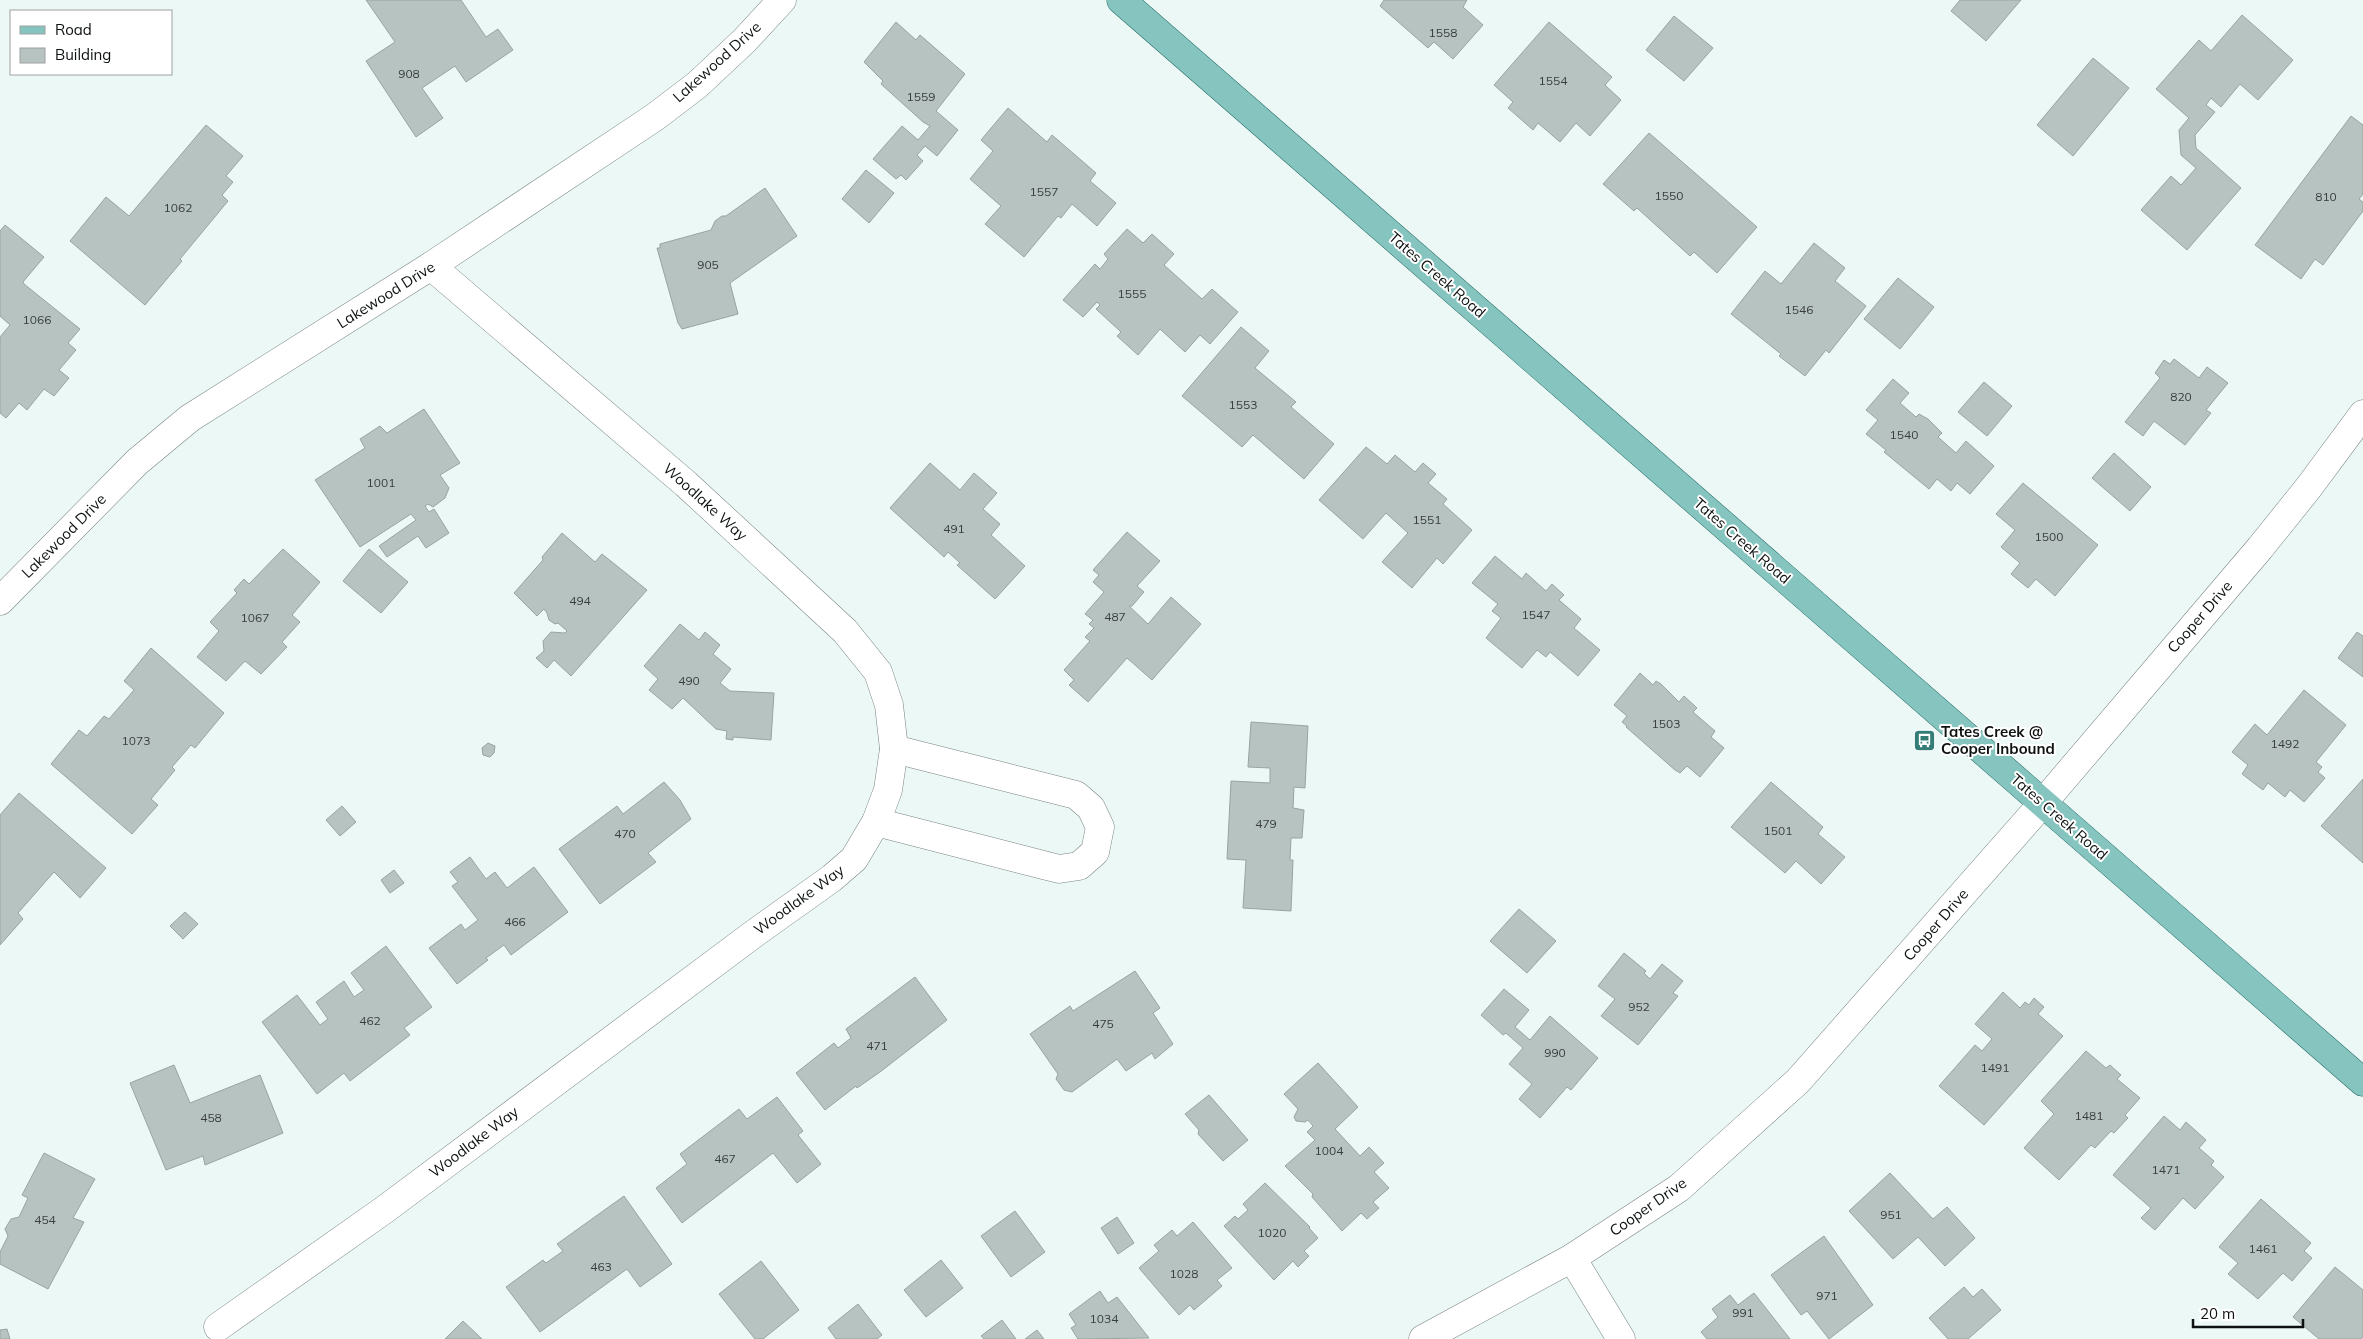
<svg xmlns="http://www.w3.org/2000/svg" width="2363" height="1339" font-family="Mulish,sans-serif">
	<rect width="100%" height="100%" fill="#ecf8f6"/>
	<!-- building -->
	<g fill="#b7c3c1" stroke="#98a3a2">
		<polygon points="366,0 461,0 486,37 498,29 513,50 466,82 455,66 422,88 443,118 416,137 366,61 395,42"/>
		<polygon points="1384,0 1467,0 1463,7 1483,25 1453,59 1434,42 1428,48 1380,6"/>
		<polygon points="1960,0 2021,0 1986,41 1951,11"/>
		<polygon points="2242,15 2293,60 2258,100 2240,84 2221,107 2211,98 2206,105 2215,112 2195,135 2196,148 2241,188 2187,250 2141,210 2171,176 2181,185 2196,168 2181,155 2179,130 2189,118 2156,89 2199,40 2211,51"/>
		<polygon points="1674,16 1713,48 1684,81 1646,50"/>
		<polygon points="896,22 916,40 920,35 965,74 936,111 958,130 937,156 925,146 917,155 923,161 906,180 901,175 896,179 873,159 902,126 918,140 930,126 923,122 881,84 883,81 864,62"/>
		<polygon points="1549,22 1612,77 1605,85 1621,100 1590,136 1576,123 1560,142 1538,123 1533,130 1508,108 1513,102 1494,85"/>
		<polygon points="2093,58 2129,88 2073,156 2037,125"/>
		<polygon points="1008,108 1047,142 1052,135 1096,173 1090,181 1116,203 1097,226 1072,204 1061,218 1058,216 1024,257 985,224 1001,206 970,179 993,151 981,140"/>
		<polygon points="2351,116 2363,125 2363,194 2359,199 2363,202 2363,211 2323,265 2315,259 2301,279 2255,245"/>
		<polygon points="206,125 243,156 226,176 233,182 222,195 228,201 180,259 182,261 145,305 70,241 106,197 129,216"/>
		<polygon points="1649,133 1757,227 1717,273 1694,252 1690,256 1637,208 1634,211 1603,184"/>
		<polygon points="866,170 894,193 869,223 842,199"/>
		<polygon points="765,188 797,236 730,283 738,314 682,329 678,323 657,248 660,248 660,244 711,230 715,221 722,216 726,216"/>
		<polygon points="5,225 44,257 23,282 24,284 80,329 68,343 76,350 59,370 69,378 54,396 44,389 27,410 19,403 6,418 0,413 0,337 10,325 0,316 0,231"/>
		<polygon points="1127,229 1143,243 1152,234 1174,254 1164,265 1202,299 1212,289 1238,312 1210,344 1200,335 1185,352 1160,329 1138,355 1117,336 1121,332 1096,309 1100,305 1097,302 1083,317 1063,300 1095,264 1100,269 1108,259 1104,254"/>
		<polygon points="1814,243 1845,268 1835,281 1866,306 1829,353 1826,350 1805,376 1779,356 1781,354 1731,314 1765,271 1781,284"/>
		<polygon points="1898,278 1934,307 1900,349 1864,319"/>
		<polygon points="1241,327 1269,351 1255,368 1296,402 1291,407 1334,444 1304,479 1253,435 1242,447 1182,396"/>
		<polygon points="2174,359 2199,378 2207,367 2228,383 2206,410 2211,413 2185,445 2154,421 2143,436 2125,422 2160,378 2155,373 2164,360 2170,364"/>
		<polygon points="1893,379 1909,393 1900,403 1916,417 1919,414 1928,419 1942,433 1938,437 1956,453 1966,441 1994,466 1970,494 1957,483 1951,491 1937,479 1929,489 1884,452 1886,450 1866,434 1878,420 1866,410"/>
		<polygon points="1984,382 2012,406 1987,436 1958,412"/>
		<polygon points="424,409 460,463 440,475 449,488 445,498 433,507 428,504 425,506 429,512 434,509 449,533 426,548 418,536 387,557 379,546 416,520 411,514 360,547 315,480 365,448 360,439 380,426 387,433"/>
		<polygon points="1366,447 1387,464 1395,455 1415,472 1423,463 1436,474 1428,483 1447,499 1443,504 1472,530 1443,564 1437,558 1412,588 1382,562 1408,533 1386,513 1363,539 1319,500"/>
		<polygon points="2114,453 2151,487 2130,511 2092,478"/>
		<polygon points="930,463 960,490 974,473 997,493 983,509 1000,524 991,535 1025,566 995,599 957,565 960,563 948,552 944,557 890,508"/>
		<polygon points="2023,483 2098,545 2055,596 2036,579 2028,588 2011,574 2020,563 2001,547 2015,530 1996,514"/>
		<polygon points="1127,532 1160,561 1137,586 1144,592 1132,606 1129,606 1148,624 1171,597 1201,624 1152,680 1127,658 1088,702 1069,685 1074,680 1064,670 1090,641 1085,637 1094,628 1089,624 1093,620 1085,614 1104,592 1093,582 1099,575 1093,570"/>
		<polygon points="562,533 595,562 602,554 647,590 571,676 554,660 547,668 536,658 544,651 543,641 551,632 565,633 567,631 558,623 555,624 549,620 547,613 544,609 537,616 514,593 543,560 542,557"/>
		<polygon points="283,549 320,582 292,615 300,622 282,642 287,647 261,674 245,661 226,681 197,657 219,631 210,622 237,593 234,590 244,579 249,584"/>
		<polygon points="369,549 408,582 381,613 343,581"/>
		<polygon points="1495,556 1522,579 1526,573 1546,591 1552,584 1564,595 1559,600 1581,619 1574,628 1600,650 1578,676 1550,652 1546,657 1537,650 1522,668 1486,638 1501,618 1492,611 1498,604 1472,583"/>
		<polygon points="680,624 699,640 705,632 720,645 713,654 731,669 720,683 730,691 774,693 771,740 733,737 733,740 726,739 727,731 716,729 683,698 672,709 649,690 658,679 644,666"/>
		<polygon points="2357,632 2363,636 2363,677 2338,658"/>
		<polygon points="151,648 224,713 195,748 191,745 172,767 175,770 151,799 158,805 132,834 51,764 79,730 87,736 104,716 109,719 134,690 124,681"/>
		<polygon points="1640,673 1653,685 1656,681 1661,684 1679,702 1684,696 1697,708 1693,712 1715,731 1711,737 1724,748 1700,777 1687,766 1680,773 1675,770 1626,727 1627,726 1622,722 1627,716 1614,705"/>
		<polygon points="2304,690 2346,725 2316,762 2322,767 2318,772 2325,778 2304,802 2290,790 2285,797 2268,783 2263,790 2242,774 2248,765 2232,752 2255,724 2267,735"/>
		<polygon points="1251,722 1308,726 1305,788 1294,787 1293,808 1304,810 1302,838 1291,838 1290,860 1293,860 1291,911 1243,908 1246,860 1227,859 1231,781 1270,783 1270,768 1248,767"/>
		<polygon points="488,743 495,746 494,753 490,757 483,755 482,748"/>
		<polygon points="2363,779 2363,863 2321,826"/>
		<polygon points="664,782 680,800 691,819 648,853 656,862 600,904 559,849 617,806 623,814"/>
		<polygon points="1771,782 1823,827 1818,834 1845,857 1821,884 1796,861 1785,873 1731,827"/>
		<polygon points="19,793 106,868 80,898 54,872 18,913 23,919 0,945 0,815"/>
		<polygon points="342,806 356,822 340,836 326,820"/>
		<polygon points="470,857 486,879 495,872 507,888 534,867 568,912 511,955 504,945 486,958 488,960 457,984 429,948 461,924 465,930 478,920 452,886 458,882 450,872"/>
		<polygon points="394,870 404,883 390,893 381,880"/>
		<polygon points="1519,909 1556,941 1527,973 1490,941"/>
		<polygon points="185,912 198,924 183,939 170,926"/>
		<polygon points="386,946 432,1007 404,1028 410,1035 350,1081 344,1073 317,1094 262,1022 297,995 320,1025 328,1019 316,1002 344,981 354,997 364,990 351,973"/>
		<polygon points="1624,953 1646,971 1644,973 1650,979 1662,964 1683,981 1673,993 1678,996 1638,1045 1601,1016 1615,999 1598,986"/>
		<polygon points="1135,971 1160,1008 1153,1013 1173,1044 1155,1059 1152,1053 1126,1071 1117,1059 1072,1092 1064,1090 1056,1079 1058,1074 1030,1034 1070,1006 1073,1011"/>
		<polygon points="915,977 947,1020 880,1072 857,1088 856,1086 825,1110 796,1073 834,1043 838,1048 851,1038 846,1029"/>
		<polygon points="1504,989 1529,1010 1515,1027 1530,1040 1550,1016 1598,1058 1571,1090 1567,1087 1540,1118 1519,1099 1532,1084 1509,1064 1523,1048 1506,1033 1503,1035 1481,1015"/>
		<polygon points="2003,992 2020,1008 2025,1002 2029,1005 2034,998 2044,1007 2038,1014 2063,1036 1984,1125 1939,1086 1975,1045 1982,1051 1992,1039 1975,1024"/>
		<polygon points="2086,1051 2106,1068 2110,1065 2121,1075 2117,1079 2140,1098 2125,1115 2128,1118 2114,1133 2111,1131 2095,1148 2091,1145 2059,1180 2024,1148 2054,1114 2041,1101"/>
		<polygon points="1318,1063 1358,1107 1335,1129 1360,1156 1369,1147 1384,1163 1374,1172 1389,1188 1373,1202 1379,1208 1367,1219 1361,1213 1342,1231 1312,1197 1313,1194 1285,1166 1315,1140 1307,1132 1313,1126 1308,1120 1305,1122 1296,1121 1294,1117 1298,1109 1284,1094"/>
		<polygon points="174,1065 190,1103 260,1075 283,1133 205,1165 203,1156 166,1170 130,1083"/>
		<polygon points="1209,1095 1248,1140 1223,1161 1198,1134 1199,1130 1185,1114"/>
		<polygon points="777,1097 803,1131 798,1135 821,1164 797,1183 773,1153 682,1223 656,1188 687,1164 680,1154 739,1109 747,1119"/>
		<polygon points="2164,1116 2180,1130 2186,1122 2206,1140 2199,1148 2214,1161 2211,1165 2224,1177 2195,1209 2183,1198 2155,1230 2141,1218 2151,1208 2113,1175"/>
		<polygon points="44,1153 95,1179 73,1218 84,1222 48,1289 0,1264 0,1252 8,1236 5,1229 11,1219 19,1217 28,1198 22,1195"/>
		<polygon points="1890,1173 1933,1219 1947,1207 1975,1238 1945,1266 1918,1237 1893,1259 1849,1211"/>
		<polygon points="1265,1183 1310,1227 1309,1228 1318,1238 1304,1251 1309,1256 1298,1267 1293,1261 1274,1280 1224,1226 1235,1216 1238,1219 1248,1210 1243,1204"/>
		<polygon points="624,1196 672,1264 640,1287 627,1269 540,1332 506,1287 543,1260 546,1263 563,1251 557,1244"/>
		<polygon points="2261,1199 2311,1243 2304,1251 2312,1258 2292,1281 2283,1273 2258,1299 2228,1274 2238,1263 2219,1247"/>
		<polygon points="1015,1211 1045,1252 1011,1277 981,1236"/>
		<polygon points="1117,1217 1134,1243 1118,1254 1101,1228"/>
		<polygon points="1193,1222 1232,1268 1217,1280 1222,1286 1194,1310 1190,1305 1179,1315 1139,1268 1159,1251 1154,1245 1172,1230 1177,1236"/>
		<polygon points="1824,1236 1873,1305 1829,1339 1807,1311 1801,1315 1771,1275"/>
		<polygon points="941,1260 963,1288 926,1317 904,1290"/>
		<polygon points="761,1261 799,1310 763,1339 755,1339 719,1294"/>
		<polygon points="2335,1267 2363,1290 2363,1337 2361,1339 2319,1339 2293,1317"/>
		<polygon points="1964,1287 1973,1297 1982,1289 2001,1310 1968,1339 1948,1339 1929,1318"/>
		<polygon points="1100,1291 1108,1303 1117,1297 1149,1338 1078,1339 1071,1328 1076,1325 1069,1314"/>
		<polygon points="1754,1293 1790,1339 1707,1339 1701,1332 1718,1317 1712,1309 1730,1295 1738,1305"/>
		<polygon points="858,1304 882,1335 877,1339 836,1339 828,1328"/>
		<polygon points="1002,1320 1016,1339 984,1339 981,1336"/>
		<polygon points="463,1321 482,1339 445,1339"/>
		<polygon points="7,1329 10,1339 0,1339 0,1330"/>
		<polygon points="1037,1330 1044,1339 1025,1339"/>
	</g>
	<g fill="none" stroke-linecap="round" stroke-linejoin="round">
		<defs>
			<g id="street">
				<polyline points="0,601 137,462 190,418 431,266 655,117 697,85 744,41 782,0"/>
				<polyline points="876,822 1059,869 1079,866 1095,852 1100,827 1091,808 1076,795 894,749"/>
				<polyline points="1572,1258 1621,1339"/>
				<polyline points="218,1327 384,1210 755,933 832,878 854,859 876,822 888,790 894,749 889,705 878,672 845,631 686,484 431,266"/>
			</g>
			<polyline id="secondary" points="1423,1339 1572,1258 1679,1188 1798,1081 2042,804 2260,548 2309,487 2363,414"/>
			<polyline id="primary" points="1121,0 2363,1082"/>
		</defs>
		<!-- street casing -->
		<use href="#street" stroke="#788382" stroke-width="29"/>
		<!-- secondary casing -->
		<use href="#secondary" stroke="#788382" stroke-width="29"/>
		<!-- primary casing -->
		<use href="#primary" stroke="#266c67" stroke-width="29"/>
		<!-- street -->
		<use href="#street" stroke="#fff" stroke-width="28"/>
		<!-- secondary -->
		<use href="#secondary" stroke="#fff" stroke-width="28"/>
		<!-- primary -->
		<use href="#primary" stroke="#85c4bf" stroke-width="28"/>
	</g>
	<!-- icons -->
	<defs>
		<symbol id="bus-square" viewBox="-11 -11 22 22"><rect x="-9" y="-9" width="18" height="18" rx="4" fill="#347c76" stroke="#fff"/><path d="M-5-6H5V4H4V6H2V4H-2V6H-4V4H-5ZM-3.5-4V0h7V-4ZM-3.5 1.2v1.5H-2V1.2ZM2 1.2v1.5H3.5V1.2Z" fill="#fff"/></symbol>
	</defs>
	<g fill-rule="evenodd">
		<use href="#bus-square" x="1912" y="728" width="25" height="25"/>
	</g>
	<g text-anchor="middle" stroke-width="4" stroke-linejoin="round" paint-order="stroke">
		<!-- number labels -->
		<g font-size="12" fill="#383e3d">
			<text x="1443" y="37">1558</text>
			<text x="409" y="78">908</text>
			<text x="1553" y="85">1554</text>
			<text x="921" y="101">1559</text>
			<text x="1044" y="196">1557</text>
			<text x="1669" y="200">1550</text>
			<text x="2326" y="201">810</text>
			<text x="178" y="212">1062</text>
			<text x="708" y="269">905</text>
			<text x="1132" y="298">1555</text>
			<text x="1799" y="314">1546</text>
			<text x="37" y="324">1066</text>
			<text x="2181" y="401">820</text>
			<text x="1243" y="409">1553</text>
			<text x="1904" y="439">1540</text>
			<text x="381" y="487">1001</text>
			<text x="1427" y="524">1551</text>
			<text x="954" y="533">491</text>
			<text x="2049" y="541">1500</text>
			<text x="580" y="605">494</text>
			<text x="1536" y="619">1547</text>
			<text x="1115" y="621">487</text>
			<text x="255" y="622">1067</text>
			<text x="689" y="685">490</text>
			<text x="1666" y="728">1503</text>
			<text x="136" y="745">1073</text>
			<text x="2285" y="748">1492</text>
			<text x="1266" y="828">479</text>
			<text x="1778" y="835">1501</text>
			<text x="625" y="838">470</text>
			<text x="515" y="926">466</text>
			<text x="1639" y="1011">952</text>
			<text x="370" y="1025">462</text>
			<text x="1103" y="1028">475</text>
			<text x="877" y="1050">471</text>
			<text x="1555" y="1057">990</text>
			<text x="1995" y="1072">1491</text>
			<text x="2089" y="1120">1481</text>
			<text x="211" y="1122">458</text>
			<text x="1329" y="1155">1004</text>
			<text x="725" y="1163">467</text>
			<text x="2166" y="1174">1471</text>
			<text x="1891" y="1219">951</text>
			<text x="45" y="1224">454</text>
			<text x="1272" y="1237">1020</text>
			<text x="2263" y="1253">1461</text>
			<text x="601" y="1271">463</text>
			<text x="1184" y="1278">1028</text>
			<text x="1827" y="1300">971</text>
			<text x="1743" y="1317">991</text>
			<text x="1104" y="1323">1034</text>
		</g>
		<!-- street labels -->
		<g font-size="15" fill="#0d1111" stroke="#fff">
			<text transform="translate(717 62) rotate(-42)" y="5">Lakewood Drive</text>
			<text transform="translate(1437 275) rotate(41)" y="5">Tates Creek Road</text>
			<text transform="translate(386 295) rotate(-32)" y="5">Lakewood Drive</text>
			<text transform="translate(705 502) rotate(42)" y="5">Woodlake Way</text>
			<text transform="translate(64 536) rotate(-45)" y="5">Lakewood Drive</text>
			<text transform="translate(1742 541) rotate(41)" y="5">Tates Creek Road</text>
			<text transform="translate(2200 617) rotate(-49)" y="5">Cooper Drive</text>
			<text transform="translate(2059 817) rotate(41)" y="5">Tates Creek Road</text>
			<text transform="translate(799 900) rotate(-36)" y="5">Woodlake Way</text>
			<text transform="translate(1936 925) rotate(-49)" y="5">Cooper Drive</text>
			<text transform="translate(474 1142) rotate(-37)" y="5">Woodlake Way</text>
			<text transform="translate(1648 1207) rotate(-35)" y="5">Cooper Drive</text>
		</g>
		<!-- poi labels -->
		<g font-size="15" font-weight="bold" fill="#0d1111" stroke="#fff" text-anchor="start">
			<text x="1941" y="737">Tates Creek @<tspan x="1941" dy="17">Cooper Inbound</tspan></text>
		</g>
	</g>
	<!-- legend -->
	<rect x="10" y="10" width="162" height="65" fill="#ffffff" stroke="#9ea0a0"/>
	<rect x="20" y="26" width="25" height="8" fill="#85c4bf" stroke="#9ea0a0"/>
	<text x="55" y="35" font-size="15" fill="#0d1111">Road</text>
	<rect x="20" y="48" width="25" height="15" fill="#b7c3c1" stroke="#9ea0a0"/>
	<text x="55" y="60" font-size="15" fill="#0d1111">Building</text>
	<!-- scale -->
	<path d="M2193 1319v8h110v-8" fill="none" stroke="#0d1111" stroke-width="2.5"/>
	<text x="2200" y="1319" font-size="15" fill="#0d1111" stroke="#ffffff" stroke-width="4" paint-order="stroke">20 m</text>
</svg>
